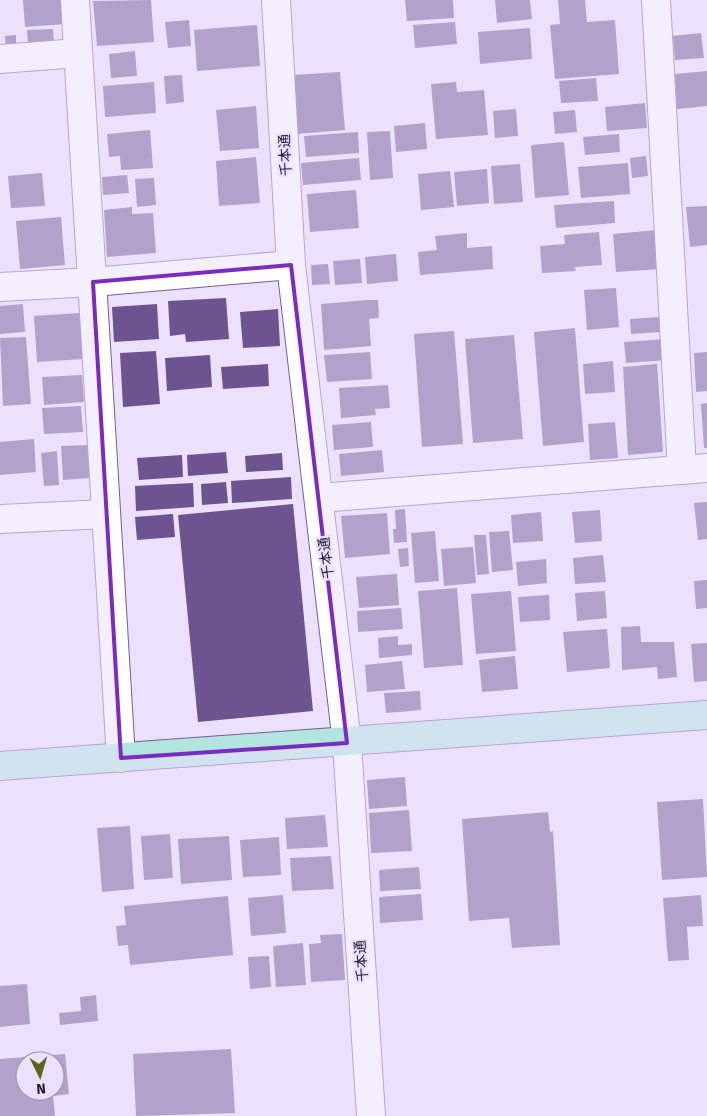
<svg xmlns="http://www.w3.org/2000/svg" width="707" height="1116" font-family="'Fira Sans','Noto Sans JP',sans-serif">
	<rect width="100%" height="100%" fill="#ebe1fd"/>
	<!-- building -->
	<g fill="#6d538f" fill-rule="evenodd">
		<polygon points="23,0 64,0 66,24 25,27"/>
		<polygon points="151,0 154,42 97,46 93,1"/>
		<polygon points="405,0 453,0 454,18 407,21"/>
		<polygon points="495,0 530,0 532,19 497,23"/>
		<polygon points="558,0 585,0 587,22 615,20 619,74 555,79 550,25 560,24"/>
		<polygon points="189,20 191,46 168,48 165,22"/>
		<polygon points="455,22 457,44 415,48 413,25"/>
		<polygon points="257,25 260,66 197,71 194,30"/>
		<polygon points="530,28 532,59 480,64 478,32"/>
		<polygon points="53,29 54,43 28,45 27,30"/>
		<polygon points="701,33 704,58 675,60 673,36"/>
		<polygon points="16,35 16,46 6,47 5,36"/>
		<polygon points="135,51 137,76 111,78 109,54"/>
		<polygon points="707,71 707,106 677,109 675,74"/>
		<polygon points="340,72 345,130 297,134 293,75"/>
		<polygon points="182,75 184,102 166,104 164,76"/>
		<polygon points="596,78 598,101 561,103 559,81"/>
		<polygon points="154,82 156,113 105,117 103,86"/>
		<polygon points="456,82 457,92 484,90 488,135 436,139 431,84"/>
		<polygon points="645,103 647,128 607,131 605,107"/>
		<polygon points="256,106 259,148 220,151 216,110"/>
		<polygon points="516,109 518,136 495,138 493,111"/>
		<polygon points="575,110 577,132 555,134 553,112"/>
		<polygon points="425,123 427,149 396,152 394,126"/>
		<polygon points="150,130 153,168 121,170 120,156 109,157 107,134"/>
		<polygon points="390,131 393,178 370,180 367,132"/>
		<polygon points="358,132 359,153 306,157 304,136"/>
		<polygon points="619,134 620,152 585,155 583,137"/>
		<polygon points="564,142 569,195 535,198 531,145"/>
		<polygon points="646,156 648,176 632,178 630,158"/>
		<polygon points="256,157 260,203 219,206 216,161"/>
		<polygon points="359,158 361,180 303,185 301,163"/>
		<polygon points="628,163 630,194 581,198 578,167"/>
		<polygon points="520,164 523,202 494,204 491,166"/>
		<polygon points="487,169 489,203 457,206 454,172"/>
		<polygon points="450,171 454,207 421,210 418,174"/>
		<polygon points="42,173 45,206 11,208 8,176"/>
		<polygon points="127,175 129,193 103,195 102,177"/>
		<polygon points="154,178 156,205 137,207 135,179"/>
		<polygon points="356,190 359,228 310,232 307,194"/>
		<polygon points="614,201 615,223 556,228 554,205"/>
		<polygon points="707,206 707,245 690,247 686,207"/>
		<polygon points="132,207 132,214 153,213 156,253 107,257 104,210"/>
		<polygon points="61,217 65,265 20,269 16,221"/>
		<polygon points="657,230 660,269 616,272 613,234"/>
		<polygon points="599,232 602,265 575,267 576,271 542,273 540,246 565,244 564,235"/>
		<polygon points="467,233 467,248 492,246 493,269 420,275 418,252 437,250 435,236"/>
		<polygon points="396,254 398,281 367,284 365,257"/>
		<polygon points="360,259 362,283 335,285 333,261"/>
		<polygon points="328,264 330,284 312,285 311,265"/>
		<polygon points="616,288 619,327 587,330 584,290"/>
		<polygon points="226,298 229,339 186,342 185,334 170,336 168,301"/>
		<polygon points="367,300 378,300 379,318 369,319 371,346 324,350 321,304"/>
		<polygon points="23,304 25,332 0,334 0,306"/>
		<polygon points="157,304 159,339 114,342 112,307"/>
		<polygon points="278,309 280,346 243,348 240,312"/>
		<polygon points="80,313 83,359 37,362 34,316"/>
		<polygon points="659,317 660,332 631,334 630,319"/>
		<polygon points="575,328 584,442 543,446 534,332"/>
		<polygon points="454,331 463,444 422,447 414,334"/>
		<polygon points="514,335 523,439 473,443 465,339"/>
		<polygon points="26,337 31,404 3,406 0,338"/>
		<polygon points="666,339 668,360 626,363 624,342"/>
		<polygon points="156,351 160,404 123,407 120,353"/>
		<polygon points="370,352 372,379 327,382 324,355"/>
		<polygon points="707,352 707,391 696,392 694,353"/>
		<polygon points="210,355 212,387 167,391 165,358"/>
		<polygon points="613,361 615,392 585,394 583,364"/>
		<polygon points="268,364 269,386 223,389 221,367"/>
		<polygon points="657,364 663,452 628,455 623,367"/>
		<polygon points="82,375 84,402 44,405 42,377"/>
		<polygon points="388,385 390,408 375,409 376,415 341,418 339,388"/>
		<polygon points="707,403 707,448 704,448 701,404"/>
		<polygon points="81,406 83,432 44,434 42,408"/>
		<polygon points="371,422 373,447 334,450 332,425"/>
		<polygon points="615,422 618,458 590,460 588,424"/>
		<polygon points="34,439 36,472 0,475 0,442"/>
		<polygon points="88,445 90,478 63,480 61,446"/>
		<polygon points="382,450 384,472 341,476 339,454"/>
		<polygon points="57,451 59,485 44,486 41,453"/>
		<polygon points="226,452 228,473 188,476 187,455"/>
		<polygon points="282,453 283,470 246,472 245,456"/>
		<polygon points="182,455 183,477 139,480 137,458"/>
		<polygon points="291,477 292,499 232,503 231,481"/>
		<polygon points="226,482 228,503 202,505 201,484"/>
		<polygon points="193,483 194,507 136,511 135,486"/>
		<polygon points="707,502 707,539 698,540 694,503"/>
		<polygon points="293,504 313,711 198,722 178,515"/>
		<polygon points="405,509 407,542 394,543 393,529 396,529 395,510"/>
		<polygon points="600,510 602,541 575,543 572,512"/>
		<polygon points="541,512 543,541 513,543 511,515"/>
		<polygon points="387,513 390,554 345,558 341,516"/>
		<polygon points="173,514 175,537 137,540 135,517"/>
		<polygon points="435,531 439,581 415,583 411,533"/>
		<polygon points="509,531 513,570 492,572 489,532"/>
		<polygon points="474,535 486,535 489,574 477,575"/>
		<polygon points="473,547 476,583 444,586 441,549"/>
		<polygon points="408,548 409,566 400,567 398,549"/>
		<polygon points="603,555 606,582 575,584 573,558"/>
		<polygon points="546,559 547,583 518,586 516,562"/>
		<polygon points="397,574 399,605 359,608 356,577"/>
		<polygon points="707,580 707,608 696,609 694,581"/>
		<polygon points="457,588 463,665 424,668 418,591"/>
		<polygon points="511,591 516,651 476,654 471,594"/>
		<polygon points="605,591 607,618 577,621 575,593"/>
		<polygon points="549,595 550,620 520,622 518,597"/>
		<polygon points="401,608 403,629 358,632 357,611"/>
		<polygon points="640,626 641,642 674,642 677,677 658,679 657,667 622,670 621,627"/>
		<polygon points="607,629 610,668 567,672 563,632"/>
		<polygon points="398,636 398,645 412,644 412,655 379,658 378,638"/>
		<polygon points="707,643 707,681 694,682 691,644"/>
		<polygon points="515,656 518,689 482,692 479,660"/>
		<polygon points="402,661 405,689 367,692 365,665"/>
		<polygon points="420,691 421,710 386,713 384,693"/>
		<polygon points="405,777 407,806 369,809 367,780"/>
		<polygon points="703,799 707,877 662,880 657,802"/>
		<polygon points="409,810 412,851 371,853 369,813"/>
		<polygon points="548,812 550,832 553,831 560,945 512,948 509,918 469,921 462,819"/>
		<polygon points="325,815 328,847 287,849 285,818"/>
		<polygon points="130,826 134,889 102,892 97,828"/>
		<polygon points="170,834 173,878 144,880 141,836"/>
		<polygon points="229,836 232,880 181,884 178,839"/>
		<polygon points="279,837 281,875 243,877 240,840"/>
		<polygon points="331,856 334,889 292,891 290,858"/>
		<polygon points="419,867 421,889 380,891 379,870"/>
		<polygon points="421,894 423,920 380,923 379,897"/>
		<polygon points="283,895 286,933 251,936 248,898"/>
		<polygon points="701,895 703,926 687,927 689,960 668,961 663,898"/>
		<polygon points="228,896 233,955 130,965 128,945 118,946 116,926 126,925 124,906"/>
		<polygon points="342,934 345,980 311,982 309,944 321,943 320,935"/>
		<polygon points="303,943 306,985 276,987 273,946"/>
		<polygon points="269,956 271,987 250,989 248,957"/>
		<polygon points="27,984 30,1024 0,1027 0,986"/>
		<polygon points="96,995 98,1021 60,1025 59,1013 81,1011 80,997"/>
		<polygon points="231,1049 235,1113 136,1116 133,1054"/>
		<path d="M 65,1054 L 69,1094 L 53,1096 L 55,1116 L 0,1116 L 0,1059 ZM 25,1061 L 55,1061 L 55,1091 L 25,1091 Z"/>
	</g>
	<g fill="none" stroke-linecap="round" stroke-linejoin="round">
		<defs>
			<g id="street">
				<polyline points="75,0 121,758"/>
				<polyline points="276,0 291,265 347,743 371,1116"/>
				<polyline points="656,0 682,470"/>
				<polyline points="0,59 78,53"/>
				<polyline points="0,287 93,282 291,265"/>
				<polyline points="319,498 707,468"/>
				<polyline points="0,519 105,514"/>
			</g>
			<polyline id="secondary" points="0,766 707,715"/>
		</defs>
		<!-- street casing -->
		<use href="#street" stroke="#775d9a" stroke-width="30"/>
		<!-- secondary casing -->
		<use href="#secondary" stroke="#775d9a" stroke-width="30"/>
		<!-- street -->
		<use href="#street" stroke="#fff" stroke-width="28"/>
		<!-- secondary -->
		<use href="#secondary" stroke="#b3e5e0" stroke-width="28"/>
	</g>
	<!-- marked area -->
	<path d="M0 0H707V1116H0ZM 291,265 L 347,743 L 121,758 L 93,282 Z" fill="#ebe1fd" fill-opacity=".55" fill-rule="evenodd"/>
	<path fill="none" stroke="#7b2cbf" stroke-width="4" stroke-linejoin="round" d="M 291,265 L 347,743 L 121,758 L 93,282 Z"/>
	<g text-anchor="middle" stroke-width="5" stroke-linejoin="round" paint-order="stroke">
		<!-- street labels -->
		<g font-size="14" fill="#221731" stroke="#ebe1fd">
			<text transform="translate(285 155) rotate(-93)" y="5">千本通</text>
			<text transform="translate(326 558) rotate(-97)" y="5">千本通</text>
			<text transform="translate(361 961) rotate(-94)" y="5">千本通</text>
		</g>
	</g>
	<!-- north arrow -->
	<g transform="translate(40 1076) rotate(175)"><circle r="24" fill="#ebe1fd" stroke="#9b90ab"/>
	<path d="M0-4L9 19L0 12L-9 19Z" fill="#556917"/>
	<text y="-8" font-size="14" font-weight="bold" text-anchor="middle" fill="#221731">N</text>
	</g>
</svg>
